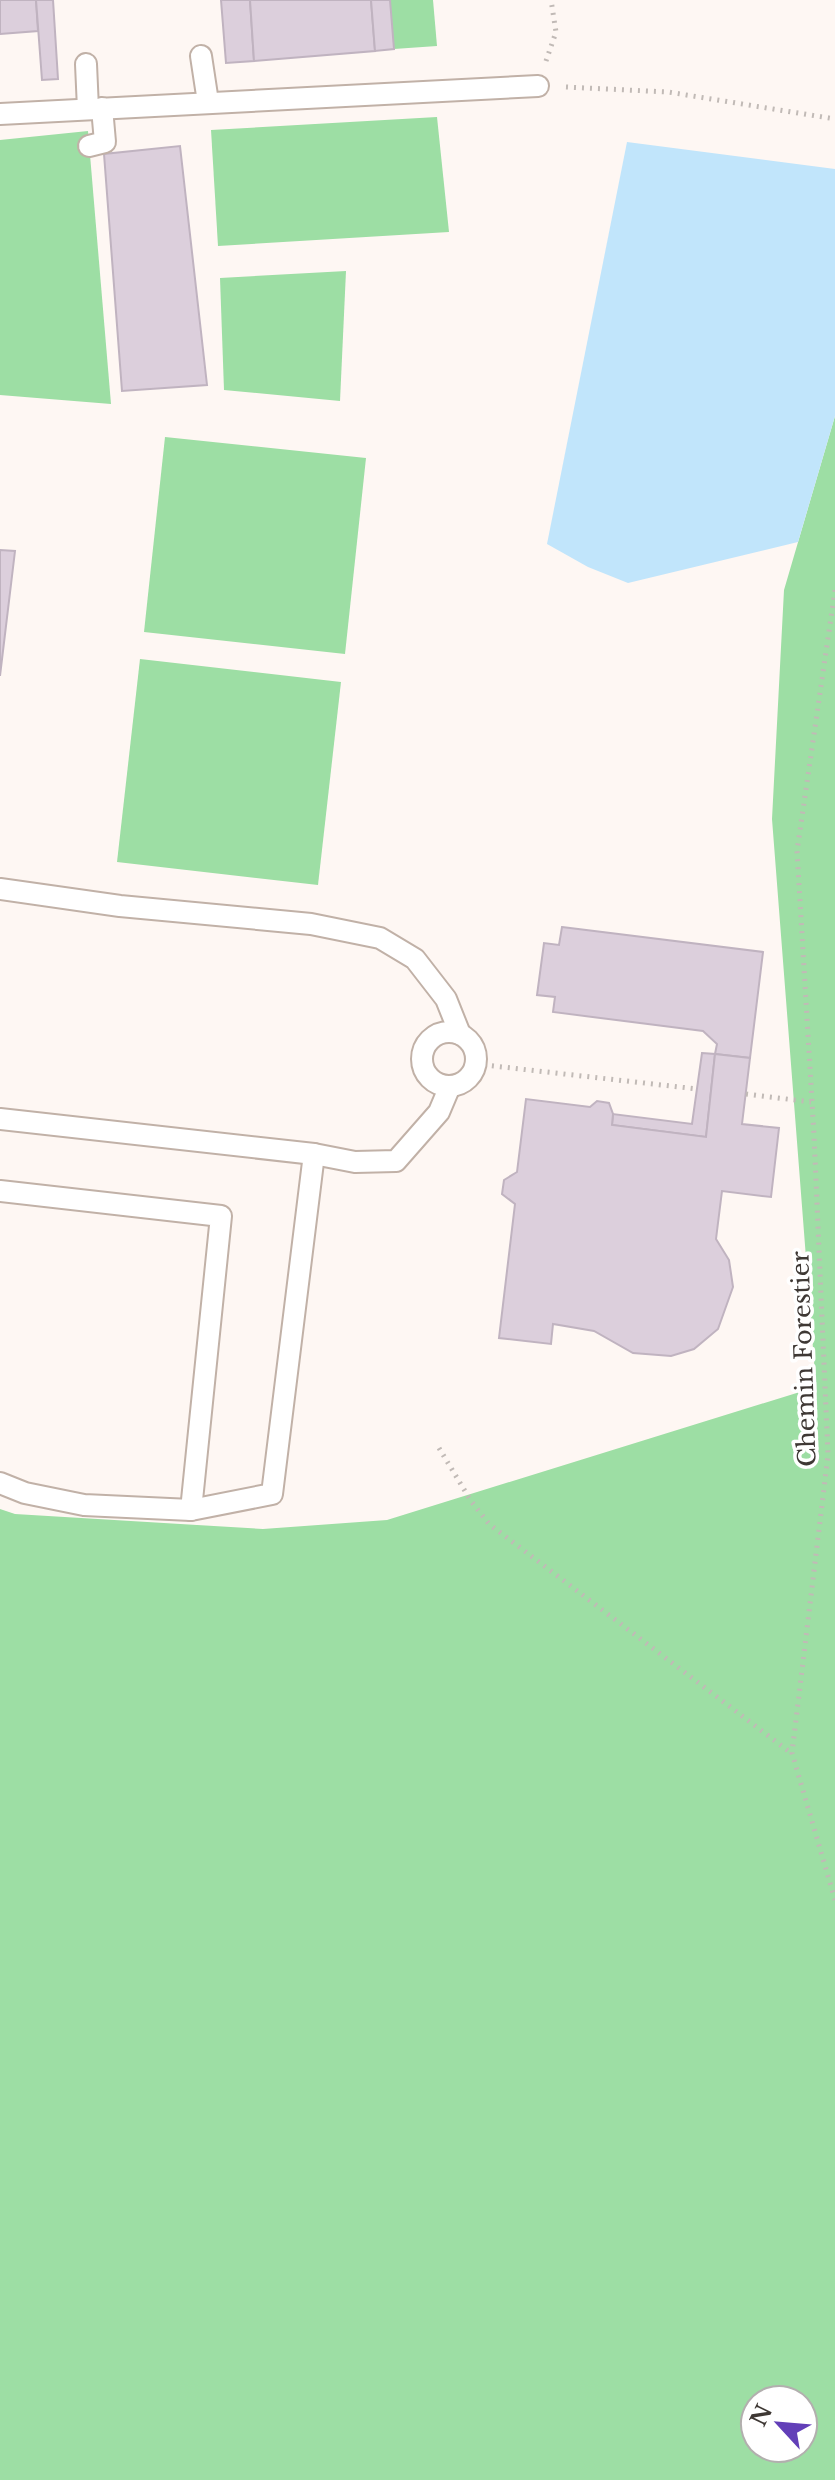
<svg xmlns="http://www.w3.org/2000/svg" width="835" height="2480" font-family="'Libre Baskerville',serif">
	<rect width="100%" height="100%" fill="#fef7f3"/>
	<!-- green -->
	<g fill="#9ddea4" fill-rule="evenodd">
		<polygon points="390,0 433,0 437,46 394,49"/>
		<polygon points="437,117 449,232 218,246 211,130"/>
		<polygon points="88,131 111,404 0,395 0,140"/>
		<polygon points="346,271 340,401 224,390 220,278"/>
		<path d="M 835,416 L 835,2480 L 0,2480 L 0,1509 L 15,1514 L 263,1529 L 387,1520 L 816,1387 L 772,819 L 784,590 ZM 755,2400 L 803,2400 L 803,2448 L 755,2448 Z"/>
		<polygon points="165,437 366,458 345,654 144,632"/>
		<polygon points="140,659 341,682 318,885 117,862"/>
	</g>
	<!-- water -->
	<polygon fill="#c1e5fb" points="627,142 835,169 835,416 798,542 628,583 588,567 547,544"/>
	<!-- building -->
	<g fill="#dccfdc" stroke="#c0b3c0" stroke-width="2">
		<polygon points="0,0 36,0 38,31 0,34"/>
		<polygon points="36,0 53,0 58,79 42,80"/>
		<polygon points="221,0 250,0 254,61 226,63"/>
		<polygon points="250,0 371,0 375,51 254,61"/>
		<polygon points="371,0 390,0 394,49 375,51"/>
		<polygon points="180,146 207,385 122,391 104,154"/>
		<polygon points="0,550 15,551 0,676"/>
		<polygon points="562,927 763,952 750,1058 715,1054 717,1044 703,1031 553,1012 555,997 537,995 544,943 559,945"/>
		<polygon points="702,1053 715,1054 706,1137 612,1125 613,1114 692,1124"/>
		<polygon points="715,1054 750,1058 742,1124 779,1128 771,1197 722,1191 716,1239 729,1260 733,1287 718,1329 694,1349 671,1356 633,1353 594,1331 553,1324 551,1344 499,1338 515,1204 502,1194 504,1180 517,1172 526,1099 590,1107 597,1101 609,1103 613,1114 612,1125 706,1137"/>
	</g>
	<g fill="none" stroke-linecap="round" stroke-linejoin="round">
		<defs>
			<g id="service">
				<polyline points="201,56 208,102"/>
				<polyline points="86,64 88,109"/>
				<polyline points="0,114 538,86"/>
				<polyline points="89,146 105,142 102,108"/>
				<polyline points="0,889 120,906 311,924 380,938 415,959 446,999 460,1034"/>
				<circle cx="449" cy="1059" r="27"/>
				<polyline points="0,1119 314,1154 355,1162 396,1161 439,1112 450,1086"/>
				<polyline points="0,1191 221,1216 191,1510"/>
				<polyline points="0,1483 25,1493 84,1505 191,1510 272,1494 314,1154"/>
			</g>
		</defs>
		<!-- service casing -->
		<use href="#service" stroke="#c1b1a7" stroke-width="24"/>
		<!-- path -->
		<g stroke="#c1bab6" stroke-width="5" stroke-dasharray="2 6" stroke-linecap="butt">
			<polyline points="546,61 556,32 551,0"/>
			<polyline points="566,87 668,92 835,119"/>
			<polyline points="835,590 797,851 814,1135 828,1455 792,1753 835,1900"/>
			<polyline points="476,1064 697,1089"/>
			<polyline points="746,1094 811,1102"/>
			<polyline points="439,1448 471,1501 489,1524 791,1753"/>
		</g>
		<!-- service -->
		<use href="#service" stroke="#fff" stroke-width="20"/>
	</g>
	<g text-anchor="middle" stroke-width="7" stroke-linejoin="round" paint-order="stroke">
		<!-- street labels -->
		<g font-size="24" fill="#3e3834" stroke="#fff">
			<text transform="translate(804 1359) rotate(-92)" y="8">Chemin Forestier</text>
		</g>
	</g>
	<!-- north arrow -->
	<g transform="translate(779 2424) rotate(296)"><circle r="38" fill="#ffffff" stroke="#b2afae" stroke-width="2"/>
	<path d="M0-6L14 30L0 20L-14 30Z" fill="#623fb8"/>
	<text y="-12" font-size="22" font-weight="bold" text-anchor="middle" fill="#3e3834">N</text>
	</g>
</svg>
